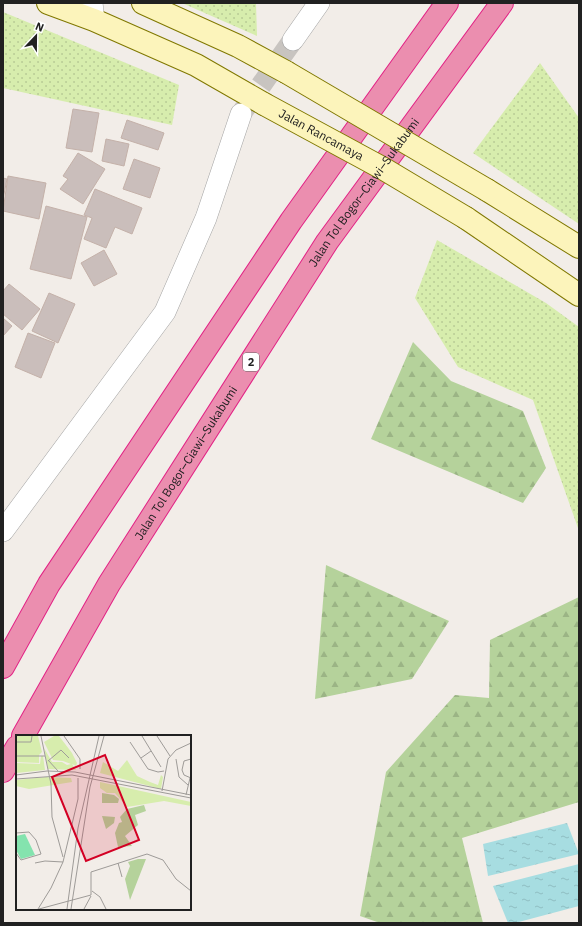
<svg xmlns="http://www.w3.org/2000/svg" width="582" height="926" font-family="'IBM Plex Sans',sans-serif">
	<defs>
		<pattern id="grass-dots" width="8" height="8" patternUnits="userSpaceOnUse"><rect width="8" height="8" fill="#d7edad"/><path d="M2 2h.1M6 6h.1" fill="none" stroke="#b8cb95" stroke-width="1.8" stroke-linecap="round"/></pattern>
		<pattern id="forest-firs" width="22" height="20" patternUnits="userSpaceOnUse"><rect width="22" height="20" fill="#b5d29b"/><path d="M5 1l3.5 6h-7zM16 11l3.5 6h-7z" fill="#9bb485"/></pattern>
		<pattern id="water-ripples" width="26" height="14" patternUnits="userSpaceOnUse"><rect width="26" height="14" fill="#a7dde1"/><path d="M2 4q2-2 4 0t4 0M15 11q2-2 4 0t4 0" fill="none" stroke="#8fbdc1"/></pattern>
	</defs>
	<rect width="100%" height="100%" fill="#f2ede8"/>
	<!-- grass -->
	<g fill="url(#grass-dots)">
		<polygon points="182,3 256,3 257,36"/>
		<polygon points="3,12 179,85 172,125 3,88"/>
		<polygon points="540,63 579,118 579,224 473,153"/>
		<polygon points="437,240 546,303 579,327 579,531 533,400 458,367 415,298"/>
	</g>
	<!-- forest -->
	<g fill="url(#forest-firs)">
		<polygon points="413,342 451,381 523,411 546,468 523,503 371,439"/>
		<polygon points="326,565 449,621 412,679 315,699"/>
		<polygon points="579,597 579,802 462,838 483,923 380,923 360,916 386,772 455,695 489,698 490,640"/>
	</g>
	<!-- water -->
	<g fill="url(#water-ripples)">
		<polygon points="567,823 579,854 488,876 483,844"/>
		<polygon points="579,864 579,906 515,923 508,923 493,886"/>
	</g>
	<!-- building -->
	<g fill="#cabebb" stroke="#c4b1a9">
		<polygon points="73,109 99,113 92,152 66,148"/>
		<polygon points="127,120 164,133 158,150 121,138"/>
		<polygon points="106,139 129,144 124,166 102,161"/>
		<polygon points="78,153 105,169 83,204 60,189 68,179 63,176"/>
		<polygon points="134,159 160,168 150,198 123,189"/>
		<polygon points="8,176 46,183 39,219 3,211"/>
		<polygon points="3,178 7,179 3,199"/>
		<polygon points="95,189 142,208 132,234 115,227 106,248 84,239 92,218 84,215"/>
		<polygon points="46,206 87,217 71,279 30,269"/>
		<polygon points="104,250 117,274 94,286 81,263"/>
		<polygon points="9,284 40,309 22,330 3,314 3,291"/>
		<polygon points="49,293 75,304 58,343 32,331"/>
		<polygon points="3,318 12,326 3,336"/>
		<polygon points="28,333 55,343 41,378 15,367"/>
	</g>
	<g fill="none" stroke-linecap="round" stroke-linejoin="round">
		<!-- street-tunnel -->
		<polyline stroke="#c8c4c0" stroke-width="21" stroke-dasharray="21 10" stroke-linecap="butt" points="243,111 293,40"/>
		<defs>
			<g id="street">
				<polyline points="92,3 94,20"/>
				<polyline points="293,40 319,3"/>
				<polyline points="3,531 165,312 206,218 241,114"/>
			</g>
			<g id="secondary">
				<polyline points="48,3 94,20 196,65 264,104"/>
				<polyline points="143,3 238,46 286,72"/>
				<polyline points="487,190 579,247"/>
				<polyline points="466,218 579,295"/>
			</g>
			<g id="highway">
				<polyline points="3,667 49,584 291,221 447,3"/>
				<path id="s1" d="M 23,736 L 109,584 L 327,242 L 502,3"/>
				<polyline points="3,771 17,747"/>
			</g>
		</defs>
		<!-- street casing -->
		<use href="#street" stroke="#a5a5a5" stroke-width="22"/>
		<!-- secondary casing -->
		<use href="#secondary" stroke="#807801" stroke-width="24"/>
		<!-- highway casing -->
		<use href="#highway" stroke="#e22285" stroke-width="24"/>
		<!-- street -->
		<use href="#street" stroke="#fff" stroke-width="21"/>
		<!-- secondary -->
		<use href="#secondary" stroke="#fcf4bb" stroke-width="22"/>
		<!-- highway -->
		<use href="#highway" stroke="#eb8eaf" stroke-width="22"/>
		<defs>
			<g id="secondary-bridge">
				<polyline points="286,72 487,190"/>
				<path id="s2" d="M 264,104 L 384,169 L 466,218"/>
			</g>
		</defs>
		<!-- secondary-bridge casing -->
		<use href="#secondary-bridge" stroke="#807801" stroke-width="24" stroke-linecap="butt"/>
		<!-- secondary-bridge -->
		<use href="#secondary-bridge" stroke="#fcf4bb" stroke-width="22"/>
	</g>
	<g text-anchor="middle" stroke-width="3" stroke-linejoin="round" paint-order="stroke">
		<!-- shield labels -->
		<rect fill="#fff" stroke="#646464" stroke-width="1" x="243" y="353" width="16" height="18" rx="3"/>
		<g font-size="11" font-weight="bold" fill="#212121">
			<text x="251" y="366">2</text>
		</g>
		<!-- street labels -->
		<g font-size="12" fill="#212121" stroke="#fff">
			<text dy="4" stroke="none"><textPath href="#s2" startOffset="65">Jalan Rancamaya</textPath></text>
			<text dy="4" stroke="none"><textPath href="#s1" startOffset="642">Jalan Tol Bogor–Ciawi–Sukabumi</textPath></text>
			<text dy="4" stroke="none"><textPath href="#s1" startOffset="318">Jalan Tol Bogor–Ciawi–Sukabumi</textPath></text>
		</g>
	</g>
	<!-- overview -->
	<g transform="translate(16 735)">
		<rect width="175" height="175" fill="#f2ede8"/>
		<path d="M 0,1 L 22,1 L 26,17 L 23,20 L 23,28 L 0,27 ZM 38,1 L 43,1 L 56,18 L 61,28 L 60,31 L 56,29 L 60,35 L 32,34 L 28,13 L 36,27 L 46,27 L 51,30 L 55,29 L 47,26 L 37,25 L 28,7 ZM 25,21 L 27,21 L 29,35 L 0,38 L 0,28 L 24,29 ZM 111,25 L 121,41 L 134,47 L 142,50 L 145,40 L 147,42 L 145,54 L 84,38 L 87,27 L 102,36 ZM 30,42 L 55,43 L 56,47 L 13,54 L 0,51 L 0,45 ZM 84,47 L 175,67 L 175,71 L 148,66 L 111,72 L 99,58 L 91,58 L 84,53 Z" fill="#d7edad"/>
		<path d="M 86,58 L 98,60 L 103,64 L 102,68 L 86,68 ZM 128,70 L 130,76 L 119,80 L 122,90 L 109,101 L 116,111 L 102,112 L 99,98 L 103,88 L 106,87 L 104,82 L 111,74 ZM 86,81 L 99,82 L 98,88 L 90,94 ZM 122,124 L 130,124 L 114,165 L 109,144 L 114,131 L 112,127 Z" fill="#b5d29b"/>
		<path d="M 9,99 L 19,120 L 5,124 L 0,115 L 0,101 Z" fill="#84e3ae"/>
		<path fill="none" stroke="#9e9b98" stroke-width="1" d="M 25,1 L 35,49 L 36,82 L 47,122M 48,1 L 64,24 L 64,34M 126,1 L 145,32M 141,1 L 154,21M 0,7 L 15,7 L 16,1M 114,7 L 132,34 L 142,37 L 148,36M 0,21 L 29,21M 125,23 L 135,16M 160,24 L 163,42 L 172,50M 175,24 L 168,26 L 166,35 L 168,40 L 175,43M 32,25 L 42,36M 32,26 L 45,15 L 53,23M 0,40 L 31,36 L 59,37 L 175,60M 0,44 L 56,40 L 175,63M 146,56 L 152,24 L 160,15 L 175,8M 170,60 L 174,43M 0,98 L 13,97 L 20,105 L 25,119 L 5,125 L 0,118M 19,128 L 29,126 L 47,127M 102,128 L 106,142M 76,156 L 84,162 L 90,174M 22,174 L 35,153 L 47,127 L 62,64 L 62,43M 23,174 L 75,160 L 75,137 L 131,119 L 147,125 L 160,144 L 175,156M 51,174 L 62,93 L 83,1M 55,174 L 74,52 L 88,1M 68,174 L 75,161"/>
		<path fill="#d30024" fill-opacity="0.15" stroke="#d30024" stroke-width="2" d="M 89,20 L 123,105 L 70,126 L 36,42 Z"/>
		<rect width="175" height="175" fill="none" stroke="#212121" stroke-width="2"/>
	</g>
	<!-- border -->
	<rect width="582" height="926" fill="none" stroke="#212121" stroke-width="8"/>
	<!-- north arrow -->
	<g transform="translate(36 36) rotate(22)" stroke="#ffffff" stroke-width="3" paint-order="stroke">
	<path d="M0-3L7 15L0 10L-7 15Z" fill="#212121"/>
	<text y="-6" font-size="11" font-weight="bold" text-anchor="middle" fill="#212121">N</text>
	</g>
</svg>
